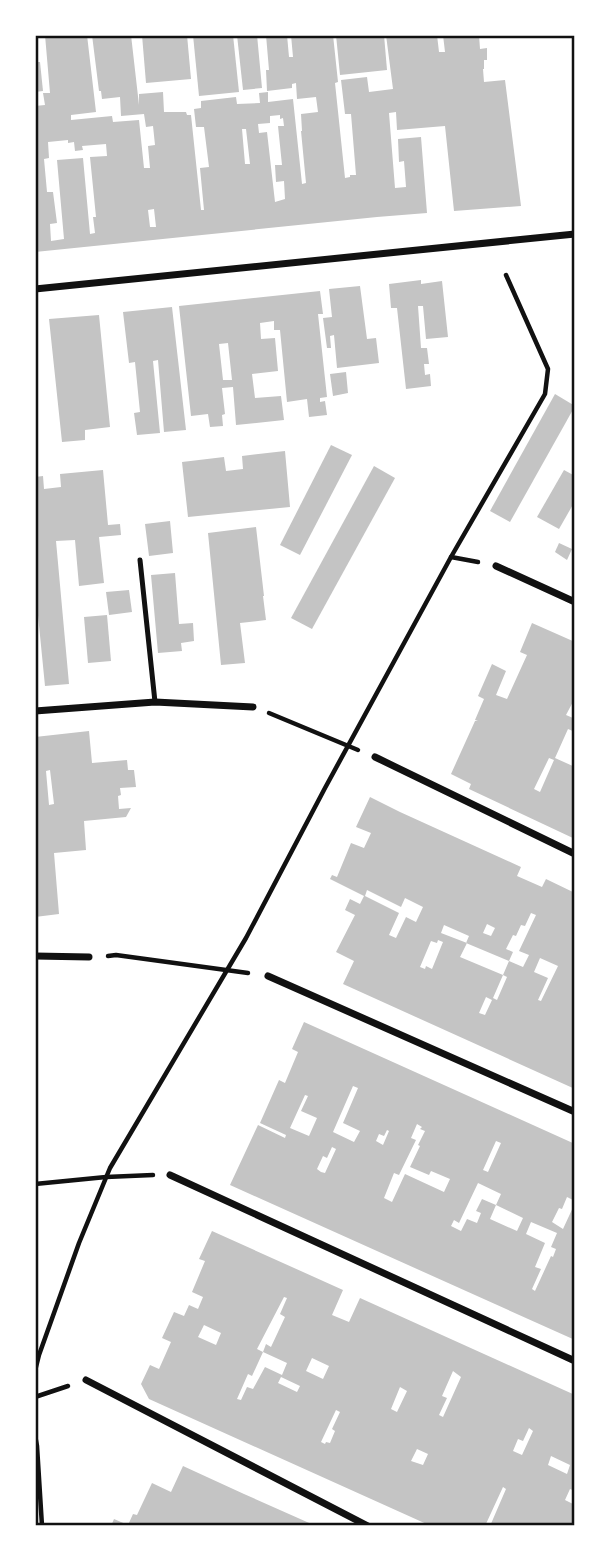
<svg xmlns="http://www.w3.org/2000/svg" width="610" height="1561" font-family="Montserrat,sans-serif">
	<rect width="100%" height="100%" fill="#fff"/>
	<!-- building -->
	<g fill="#c4c4c4" fill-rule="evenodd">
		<path d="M 45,35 L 87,35 L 96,112 L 71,115 L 71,120 L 112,116 L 113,122 L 139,120 L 144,168 L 150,168 L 148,146 L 155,145 L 153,126 L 146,127 L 144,114 L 121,116 L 120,97 L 102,99 L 101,91 L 99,91 L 92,35 L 131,35 L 139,105 L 139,94 L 163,92 L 164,112 L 186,112 L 187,115 L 191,115 L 201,210 L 204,210 L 200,168 L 209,167 L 204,127 L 196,127 L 194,109 L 201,108 L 201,101 L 236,97 L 237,104 L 260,103 L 259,93 L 268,92 L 268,102 L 293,99 L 302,184 L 306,183 L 301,131 L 302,131 L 301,114 L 318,112 L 316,97 L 297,99 L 296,83 L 292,84 L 292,88 L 267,91 L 266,70 L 269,70 L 266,35 L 287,35 L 289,57 L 293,57 L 291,35 L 333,35 L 338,82 L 335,83 L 345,178 L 350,177 L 350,175 L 356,175 L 351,114 L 345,114 L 341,80 L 367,77 L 369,92 L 393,89 L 386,35 L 437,35 L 439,52 L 445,52 L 443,35 L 479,35 L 480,49 L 487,48 L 487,60 L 484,60 L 484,69 L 483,69 L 484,82 L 505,80 L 521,206 L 454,211 L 445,126 L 397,130 L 396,112 L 389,113 L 395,188 L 406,187 L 404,161 L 399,162 L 398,139 L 421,137 L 427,213 L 377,217 L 35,252 L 35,106 L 45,105 L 43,93 L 50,93 ZM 280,115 L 280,119 L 283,118 L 284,126 L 278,126 L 282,165 L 275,165 L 276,182 L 284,181 L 285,199 L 275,202 L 267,132 L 259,133 L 258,124 L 270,123 L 270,116 ZM 242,129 L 246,129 L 250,164 L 245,164 ZM 68,140 L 68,143 L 74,142 L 75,151 L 83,150 L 82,146 L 106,144 L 107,156 L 90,157 L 96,217 L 93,217 L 95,233 L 90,234 L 83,158 L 57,160 L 64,239 L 51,241 L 50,224 L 57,223 L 53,192 L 47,192 L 44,159 L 49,158 L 48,142 ZM 154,209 L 156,227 L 150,227 L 148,210 Z"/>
		<polygon points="142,35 187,35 191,79 146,83"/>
		<polygon points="193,35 233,35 239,92 199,96"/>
		<polygon points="237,35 257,35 262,88 243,90"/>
		<polygon points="336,35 384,35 387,70 340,75"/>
		<polygon points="35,62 40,62 43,91 35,92"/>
		<polygon points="421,280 421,284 442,281 448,337 426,339 423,306 418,306 421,348 427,348 429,364 424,364 425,375 430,374 431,386 406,389 397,308 391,308 389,284"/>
		<polygon points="360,286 367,339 376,338 379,363 337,368 334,335 330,336 331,348 327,348 323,318 332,317 329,289"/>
		<path d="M 320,291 L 323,314 L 318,314 L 327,397 L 320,398 L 320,402 L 325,401 L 327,415 L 309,417 L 307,399 L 287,402 L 280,330 L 274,330 L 274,321 L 260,323 L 261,339 L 275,338 L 278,371 L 252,374 L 255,398 L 281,396 L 284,420 L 236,425 L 233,387 L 222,388 L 225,414 L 222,415 L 223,426 L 210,427 L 208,414 L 191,416 L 179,306 ZM 228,343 L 232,380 L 223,380 L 219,344 Z"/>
		<polygon points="172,307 186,430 164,432 158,360 153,361 160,433 137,435 134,413 140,412 135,362 129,363 123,312"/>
		<polygon points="99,315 110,427 85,430 85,440 62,442 49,319"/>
		<polygon points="346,372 348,393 333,396 330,374"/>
		<polygon points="555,394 575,406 510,522 490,511"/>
		<polygon points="331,445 352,455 300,555 280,545"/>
		<polygon points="285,451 290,507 188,517 182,462 224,457 226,471 243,469 242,456"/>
		<polygon points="374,466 395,478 312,629 291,618"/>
		<polygon points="103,470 108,525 120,524 121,535 99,537 104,583 79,586 75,540 56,541 69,684 45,686 35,585 35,477 43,476 44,489 61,487 60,474"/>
		<polygon points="564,470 575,476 575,501 559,529 537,517"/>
		<polygon points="170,521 173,553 149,556 145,524"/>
		<polygon points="256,527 264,596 263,596 266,620 240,623 245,663 221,665 208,533"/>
		<polygon points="559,543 572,549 567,560 555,552"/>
		<polygon points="175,573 179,624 193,623 194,641 181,643 182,651 158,653 151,575"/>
		<polygon points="129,590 132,612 109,615 106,592"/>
		<polygon points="107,615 111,661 88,663 84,617"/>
		<path d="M 532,623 L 575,642 L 575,698 L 566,715 L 573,718 L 575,712 L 575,732 L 568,729 L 555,758 L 575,767 L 575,839 L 469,789 L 471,784 L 451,774 L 475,721 L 478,721 L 475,720 L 484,699 L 478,696 L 492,664 L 506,671 L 496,695 L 507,699 L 527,655 L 520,652 ZM 549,758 L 554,760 L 540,792 L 534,789 Z"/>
		<path d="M 89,731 L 92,763 L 127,760 L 128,770 L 134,770 L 136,787 L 120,788 L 121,795 L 118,796 L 119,809 L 131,808 L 126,817 L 84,821 L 86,850 L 54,853 L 59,914 L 35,917 L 35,737 ZM 50,770 L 54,804 L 49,805 L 46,771 Z"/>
		<path d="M 370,797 L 400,812 L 521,867 L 517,876 L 542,887 L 546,879 L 575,893 L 575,1030 L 573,1036 L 575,1037 L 575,1089 L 343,984 L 354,961 L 336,952 L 355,915 L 345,910 L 350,899 L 360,904 L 364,896 L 330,879 L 332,875 L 337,877 L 351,843 L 364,848 L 371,833 L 356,827 ZM 367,890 L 401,907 L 405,898 L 423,907 L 416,922 L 406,917 L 396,938 L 389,935 L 399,913 L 365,896 ZM 531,913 L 536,915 L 519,951 L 529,955 L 523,967 L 509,961 L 503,975 L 507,977 L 497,1000 L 493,998 L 503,975 L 460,957 L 467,943 L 441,933 L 444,925 L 469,936 L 466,943 L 509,961 L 513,952 L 506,949 L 513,935 L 516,936 L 521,925 L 525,926 ZM 487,924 L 495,928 L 491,936 L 483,933 ZM 438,940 L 443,942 L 432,969 L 426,966 L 425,969 L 420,967 L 431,941 L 437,943 ZM 540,958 L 558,966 L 541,1001 L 538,1000 L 548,978 L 534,972 ZM 486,997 L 492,1000 L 485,1015 L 479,1013 Z"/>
		<path d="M 304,1022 L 575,1144 L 575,1201 L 567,1197 L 562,1209 L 559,1208 L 552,1222 L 563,1229 L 575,1203 L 575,1340 L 230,1185 L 258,1125 L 285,1138 L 286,1135 L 260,1123 L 279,1080 L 285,1083 L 298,1052 L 292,1049 ZM 353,1086 L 358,1088 L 343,1123 L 360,1131 L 354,1142 L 333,1132 ZM 305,1095 L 308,1096 L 301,1111 L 317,1118 L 309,1136 L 290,1128 ZM 417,1124 L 422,1127 L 420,1129 L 425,1131 L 418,1145 L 420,1146 L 410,1167 L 429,1175 L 431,1171 L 450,1179 L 444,1192 L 405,1174 L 392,1202 L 384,1198 L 394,1173 L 399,1175 L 416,1140 L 411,1138 ZM 387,1130 L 389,1131 L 383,1145 L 376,1141 L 379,1134 L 384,1136 ZM 496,1141 L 501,1143 L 488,1172 L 483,1170 ZM 332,1147 L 336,1149 L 325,1173 L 321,1172 L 317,1169 L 323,1156 L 327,1158 ZM 478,1183 L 501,1194 L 496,1205 L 523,1218 L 517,1231 L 490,1219 L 496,1205 L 482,1199 L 476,1211 L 481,1213 L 477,1223 L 467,1219 L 461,1231 L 451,1226 L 454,1220 L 459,1223 ZM 531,1222 L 557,1233 L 551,1247 L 556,1249 L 553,1257 L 551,1256 L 535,1291 L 532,1289 L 541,1269 L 535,1267 L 545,1243 L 526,1234 Z"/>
		<path d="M 212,1231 L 343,1290 L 332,1315 L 349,1322 L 360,1298 L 575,1395 L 575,1491 L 570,1489 L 565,1500 L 575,1505 L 575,1526 L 490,1526 L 506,1489 L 503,1487 L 485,1526 L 431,1526 L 149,1399 L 141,1384 L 150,1365 L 159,1369 L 171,1342 L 162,1338 L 174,1312 L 184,1316 L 189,1305 L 198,1309 L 203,1297 L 192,1292 L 205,1261 L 199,1259 ZM 284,1297 L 287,1298 L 280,1314 L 285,1317 L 271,1347 L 266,1344 L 263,1352 L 287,1363 L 282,1375 L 265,1367 L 253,1389 L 247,1387 L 241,1400 L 237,1399 L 248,1374 L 252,1376 L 263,1352 L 257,1349 ZM 204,1325 L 221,1333 L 216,1345 L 198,1337 ZM 312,1358 L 329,1366 L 323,1379 L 306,1371 ZM 453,1371 L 461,1377 L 443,1417 L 439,1415 L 447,1398 L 442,1396 ZM 281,1377 L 300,1386 L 297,1392 L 278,1383 ZM 400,1387 L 407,1391 L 397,1412 L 391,1409 ZM 336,1410 L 340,1412 L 332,1429 L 335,1431 L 330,1443 L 326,1442 L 325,1444 L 321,1442 ZM 529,1428 L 533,1431 L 522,1455 L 513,1451 L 518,1439 L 523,1441 ZM 417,1449 L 428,1454 L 423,1465 L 411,1461 ZM 551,1456 L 570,1465 L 567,1474 L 548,1465 Z"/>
		<polygon points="183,1466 244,1494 316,1526 233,1526 230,1524 230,1526 111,1526 114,1519 128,1525 133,1514 137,1515 152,1483 171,1492"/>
	</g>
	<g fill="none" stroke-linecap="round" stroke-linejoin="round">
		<!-- path -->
		<g stroke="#111" stroke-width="4.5">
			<polyline points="451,557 478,562"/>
			<polyline points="269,713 358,750"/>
			<polyline points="108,956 116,955 248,973"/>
			<polyline points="35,1184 106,1177 153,1175"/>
			<polyline points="35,1371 39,1355 79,1243 110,1168 246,938 325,788 451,557 545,394 548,369 506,275"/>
			<polyline points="35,1397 68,1386"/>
			<polyline points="35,1435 37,1446 42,1526"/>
		</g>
		<!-- service -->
		<polyline stroke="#111" stroke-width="5" points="140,560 155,702"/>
		<!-- minor -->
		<g stroke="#111" stroke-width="7">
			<polyline points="35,289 575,234"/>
			<polyline points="496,566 575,602"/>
			<polyline points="35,711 155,702 253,707"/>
			<polyline points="375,757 575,854"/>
			<polyline points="35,956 89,957"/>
			<polyline points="268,976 575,1112"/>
			<polyline points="170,1175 575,1361"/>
			<polyline points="86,1380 368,1526"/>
		</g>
	</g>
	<!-- border -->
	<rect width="610" height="1561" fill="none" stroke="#ffffff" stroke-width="74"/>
	<rect x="37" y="37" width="536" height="1487" fill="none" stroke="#111" stroke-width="2.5"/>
</svg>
